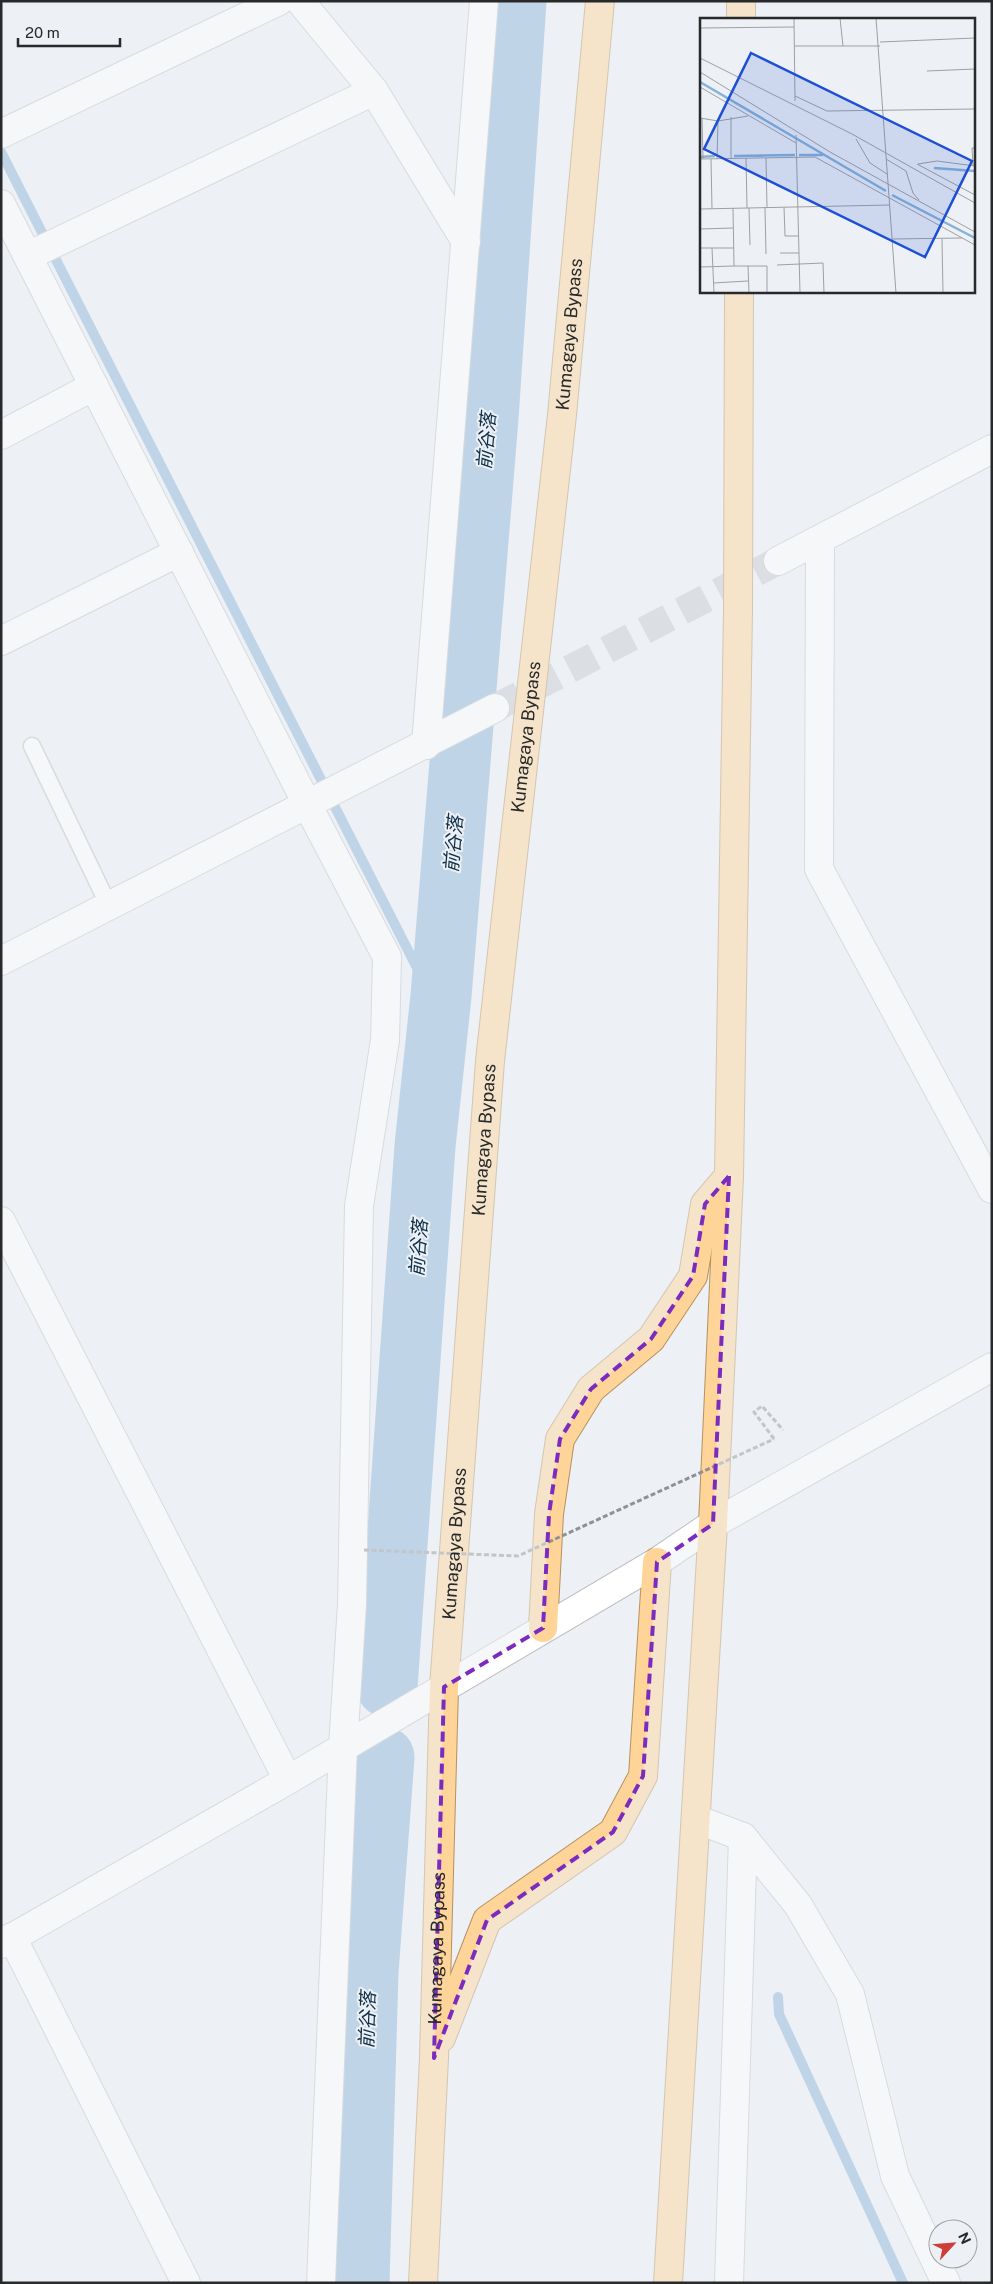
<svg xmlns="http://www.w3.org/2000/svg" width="993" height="2284" font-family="'Public Sans','Noto Sans JP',sans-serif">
	<rect width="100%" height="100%" fill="#edf0f4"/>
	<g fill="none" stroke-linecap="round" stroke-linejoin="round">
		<!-- stream -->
		<g stroke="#87b2d7" stroke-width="10">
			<polyline points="1,152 439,1011"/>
			<polyline points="778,1997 779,2014 903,2283"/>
		</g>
		<!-- river -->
		<g stroke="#87b2d7" stroke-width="61">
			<polyline points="387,1687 425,1146 441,996 488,418 516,1"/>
			<polyline points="359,2283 368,1972 384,1757"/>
		</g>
		<!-- tertiary-tunnel -->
		<polyline stroke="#c6c8cc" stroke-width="28" stroke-dasharray="28 14" stroke-linecap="butt" points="495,708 778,561"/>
		<defs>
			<polyline id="service" points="32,746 109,906"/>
			<g id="minor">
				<polyline points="300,1 374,91 466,242"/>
				<polyline points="1,134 279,1"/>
				<polyline points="28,256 374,91"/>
				<polyline points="1,435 94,386"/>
				<polyline points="820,540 819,869 992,1189"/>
				<polyline points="1,641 179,552"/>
				<polyline points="426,745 484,1"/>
				<polyline points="307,804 387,957 385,1040 359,1206 352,1604 343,1747 321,2283"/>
				<polyline points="1,1221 288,1780"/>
				<polyline points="696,1819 743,1837 798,1905 850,1994 895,2176 946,2283"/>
				<polyline points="12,1937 186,2283"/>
				<polyline points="729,2283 743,1837"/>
			</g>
			<g id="tertiary">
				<polyline points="1,204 307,804"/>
				<polyline points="778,561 992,449"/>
				<polyline points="1,961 495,708"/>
				<polyline points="1,1944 288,1780 657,1562 713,1524 992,1367"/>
			</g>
			<g id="trunk">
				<polyline points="741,19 741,1"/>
				<polyline points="543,1628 549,1514 560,1439 591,1389 651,1339 693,1276 705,1204 729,1176"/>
				<polyline points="441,2038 487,1920 613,1832 643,1776 657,1562"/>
				<path id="s1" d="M 423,2283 L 434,2058 L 444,1687 L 490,1061 L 562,415 L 600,1"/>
				<polyline points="668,2283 713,1524 729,1176 738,610 739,291"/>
			</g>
		</defs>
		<!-- service casing -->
		<use href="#service" stroke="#bec1c4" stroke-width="19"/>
		<!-- minor casing -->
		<use href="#minor" stroke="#bec1c4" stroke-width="30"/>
		<!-- tertiary casing -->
		<use href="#tertiary" stroke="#bec1c4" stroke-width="30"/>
		<!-- trunk casing -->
		<use href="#trunk" stroke="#b49261" stroke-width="30"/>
		<!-- path -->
		<polyline stroke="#8f9194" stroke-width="3" stroke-dasharray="5 2.5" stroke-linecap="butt" points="774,1439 754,1412 762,1406 783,1430"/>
		<!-- service -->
		<use href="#service" stroke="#fff" stroke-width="16"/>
		<!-- minor -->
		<use href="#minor" stroke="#fff" stroke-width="28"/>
		<!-- tertiary -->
		<use href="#tertiary" stroke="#fff" stroke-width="28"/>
		<!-- trunk -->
		<use href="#trunk" stroke="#ffd498" stroke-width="28"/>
		<!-- path-bridge -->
		<polyline stroke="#8f9194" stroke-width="3" stroke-dasharray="5 2.5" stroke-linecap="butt" points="364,1550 518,1556 774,1439"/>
	</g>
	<!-- marked area -->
	<path d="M0 0H993V2284H0ZM 729,1176 L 713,1524 L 657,1562 L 643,1776 L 613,1832 L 487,1920 L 434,2058 L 444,1687 L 543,1628 L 549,1514 L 560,1439 L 591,1389 L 651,1339 L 693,1276 L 705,1204 Z" fill="#edf0f4" fill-opacity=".55" fill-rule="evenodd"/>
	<path fill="none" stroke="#7b2cbf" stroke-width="4" stroke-dasharray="10 6" stroke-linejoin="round" d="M 729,1176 L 713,1524 L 657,1562 L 643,1776 L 613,1832 L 487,1920 L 434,2058 L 444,1687 L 543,1628 L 549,1514 L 560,1439 L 591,1389 L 651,1339 L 693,1276 L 705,1204 Z"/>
	<g text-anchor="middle" stroke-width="4" stroke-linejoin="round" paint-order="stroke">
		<!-- street labels -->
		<g font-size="18" fill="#28292a" stroke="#edf0f4">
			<text dy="6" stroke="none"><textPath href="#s1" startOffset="1955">Kumagaya Bypass</textPath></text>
			<text dy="6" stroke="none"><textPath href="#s1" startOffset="1550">Kumagaya Bypass</textPath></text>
			<text dy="6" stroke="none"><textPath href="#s1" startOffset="1145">Kumagaya Bypass</textPath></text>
			<text dy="6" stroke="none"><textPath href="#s1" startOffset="740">Kumagaya Bypass</textPath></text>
			<text dy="6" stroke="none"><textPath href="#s1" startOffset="335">Kumagaya Bypass</textPath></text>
		</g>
		<!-- water labels -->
		<g font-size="19" font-style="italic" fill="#0f304a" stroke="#edf0f4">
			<text transform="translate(486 441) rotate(-85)" y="7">前谷落</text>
			<text transform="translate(453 844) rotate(-85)" y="7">前谷落</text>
			<text transform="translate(418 1248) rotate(-86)" y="7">前谷落</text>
			<text transform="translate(367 2020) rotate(-88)" y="7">前谷落</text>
		</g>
	</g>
	<!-- overview -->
	<g transform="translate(700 18)">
		<rect width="275" height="275" fill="#edf0f4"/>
		<path fill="none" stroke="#87b2d7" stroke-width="2.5" d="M 0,64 L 186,173M 99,137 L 123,137M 34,138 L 95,137M 0,139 L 15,138M 234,150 L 275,153M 192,177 L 275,220"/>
		<path fill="none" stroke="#9ea0a3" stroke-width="1" d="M 94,0 L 95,83M 140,0 L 143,28M 176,0 L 196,275M 0,10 L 94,9M 180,24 L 275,20M 94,28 L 180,28M 0,40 L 152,116 L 275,185M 227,53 L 275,51M 0,54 L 130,134 L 275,214M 0,69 L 96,125M 95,78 L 127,93 L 275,91M 0,100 L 18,103 L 48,98M 2,100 L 3,141M 96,117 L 100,275M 156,121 L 170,145 L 187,156M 46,140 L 47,190M 66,140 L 67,190M 0,141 L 115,139 L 275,227M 11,141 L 12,191M 17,141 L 18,103M 31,141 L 31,99M 186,141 L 206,153 L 213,175 L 219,182M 217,146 L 275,177M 218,146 L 237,143 L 275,148M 273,148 L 272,130 L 275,130M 84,189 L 85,218 L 98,218M 33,190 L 34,248 L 48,248 L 49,275M 49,190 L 50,227M 65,190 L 66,236M 0,191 L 190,187M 0,211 L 33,210M 192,221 L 262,220M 242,221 L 243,275M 0,230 L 34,230M 12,230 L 14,275M 80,235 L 99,235M 77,247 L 123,245 L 124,275M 48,248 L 67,248 L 67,275M 0,249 L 34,248M 13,265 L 48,263"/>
		<path fill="#1d4ed8" fill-opacity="0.15" stroke="#1d4ed8" stroke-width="2.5" d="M 51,35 L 272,143 L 225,239 L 4,131 Z"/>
		<rect width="275" height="275" fill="none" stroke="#28292a" stroke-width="2.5"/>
	</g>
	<!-- border -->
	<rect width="993" height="2284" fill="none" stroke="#28292a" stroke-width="5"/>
	<!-- north arrow -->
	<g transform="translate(953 2244) rotate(64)"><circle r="24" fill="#edf0f4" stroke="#9ea0a3"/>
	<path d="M0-4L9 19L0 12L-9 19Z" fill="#cd3e39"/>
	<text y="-8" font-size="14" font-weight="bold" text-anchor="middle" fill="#28292a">N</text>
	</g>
	<!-- scale -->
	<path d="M18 38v8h102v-8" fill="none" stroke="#28292a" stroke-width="2.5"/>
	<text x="25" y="38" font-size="15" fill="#28292a" stroke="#edf0f4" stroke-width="4" paint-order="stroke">20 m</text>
</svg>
